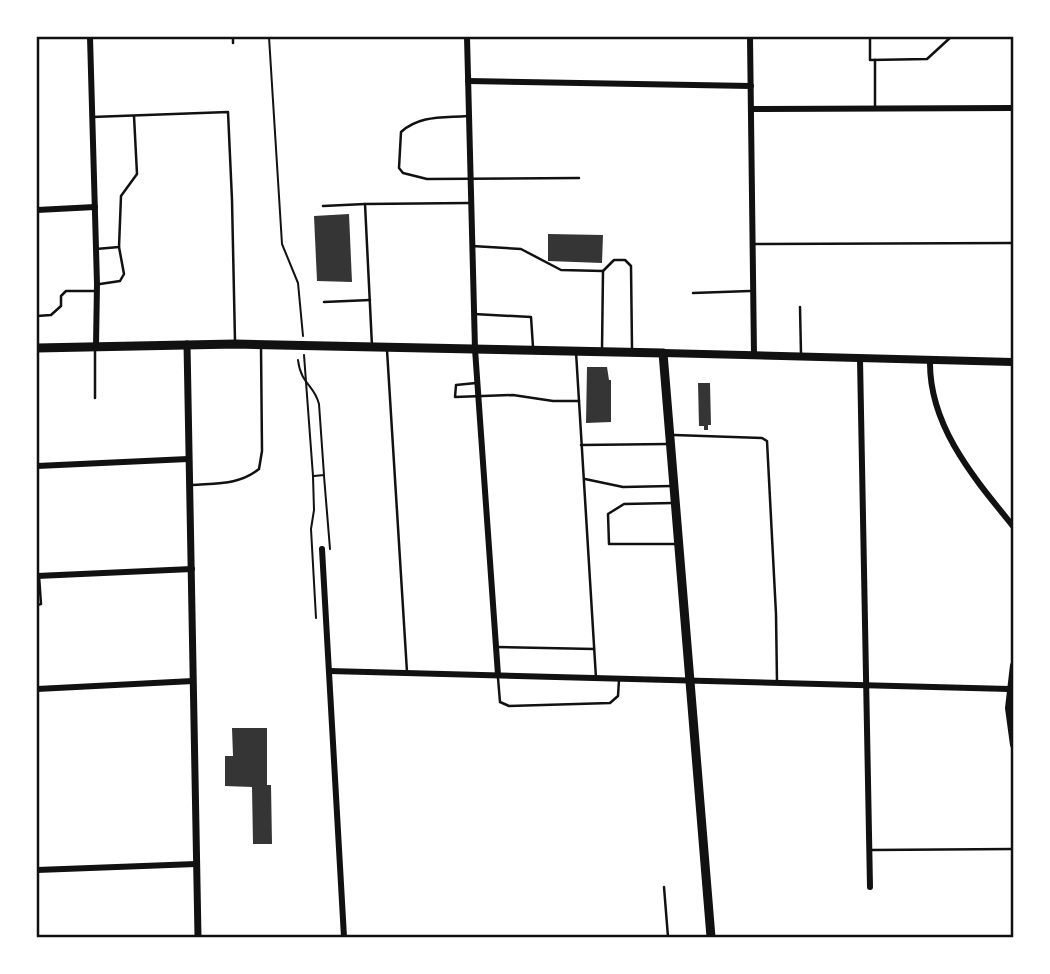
<svg xmlns="http://www.w3.org/2000/svg" width="1050" height="974" font-family="'Asap Condensed',sans-serif">
	<rect width="100%" height="100%" fill="#fff"/>
	<!-- building -->
	<g fill="#353535">
		<polygon points="349,214 352,282 317,281 314,216"/>
		<polygon points="548,234 603,235 602,263 548,261"/>
		<polygon points="587,367 607,367 609,380 611,380 611,422 586,423"/>
		<polygon points="698,383 710,383 711,425 708,425 708,430 704,430 704,426 699,426"/>
		<polygon points="232,728 267,728 267,785 271,785 272,844 253,844 252,787 225,786 225,756 233,756"/>
	</g>
	<g fill="none" stroke-linecap="round" stroke-linejoin="round">
		<!-- path -->
		<g stroke="#111" stroke-width="2">
			<polyline points="269,37 282,244 298,283 303,336"/>
			<polyline points="304,355 313,476 314,510 311,529 316,618"/>
			<path d="M 298,360 C 301,385 314,384 319,404 L 324,475 L 314,476"/>
			<polyline points="324,476 330,549"/>
		</g>
		<!-- service -->
		<g stroke="#111" stroke-width="2.5">
			<polyline points="870,37 870,60 927,59 951,37"/>
			<polyline points="233,43 233,37"/>
			<polyline points="875,109 875,60"/>
			<path d="M 467,116 C 443,118 420,115 401,132 L 399,168 L 403,173 L 427,179 L 579,178"/>
			<polyline points="92,117 228,112 232,200 235,341"/>
			<polyline points="323,206 365,204"/>
			<polyline points="754,244 1013,243"/>
			<polyline points="472,246 521,249 561,270 603,271"/>
			<polyline points="96,249 119,247 121,196 137,174 134,116"/>
			<polyline points="100,284 120,281 124,274 119,247"/>
			<polyline points="693,293 750,291"/>
			<polyline points="324,302 370,300"/>
			<polyline points="800,307 801,354"/>
			<polyline points="474,314 531,317 533,347"/>
			<polyline points="37,316 51,315 61,306 61,296 66,291 96,291"/>
			<polyline points="372,346 365,204 469,203"/>
			<polyline points="387,350 407,672"/>
			<polyline points="602,350 603,271 614,260 625,260 631,266 632,348"/>
			<polyline points="576,352 596,678"/>
			<polyline points="476,383 456,385 455,397 513,395 553,401 579,401"/>
			<polyline points="95,398 95,349"/>
			<polyline points="674,435 762,438 767,441 776,614 777,682"/>
			<polyline points="581,445 668,444"/>
			<polyline points="585,479 623,487 672,486"/>
			<path d="M 192,485 C 217,483 239,485 259,469 L 262,451 L 261,347"/>
			<polyline points="673,503 624,504 608,514 609,544 675,544"/>
			<polyline points="37,605 41,604 39,576"/>
			<polyline points="496,647 594,649"/>
			<polyline points="498,678 500,702 509,706 610,703 618,696 619,680"/>
			<polyline points="871,850 1013,849"/>
			<polyline points="664,887 668,937"/>
		</g>
		<!-- minor -->
		<g stroke="#111" stroke-width="6">
			<polyline points="90,37 97,284 96,346"/>
			<polyline points="467,37 475,349 498,675"/>
			<polyline points="750,37 754,355"/>
			<polyline points="468,81 751,86"/>
			<polyline points="752,109 1013,108"/>
			<polyline points="37,210 95,207"/>
			<polyline points="860,359 870,887"/>
			<path d="M 930,361 C 929,426 974,478 1013,526"/>
			<polyline points="37,466 188,459"/>
			<polyline points="322,549 344,937"/>
			<polyline points="37,576 192,569"/>
			<polyline points="1013,665 1008,708 1013,745"/>
			<polyline points="329,671 1009,689"/>
			<polyline points="37,689 193,681"/>
			<polyline points="37,870 196,864"/>
		</g>
		<!-- tertiary -->
		<polyline stroke="#111" stroke-width="7" points="187,344 198,937"/>
		<!-- secondary -->
		<polyline stroke="#111" stroke-width="8" points="663,353 1013,362"/>
		<!-- primary -->
		<polyline stroke="#111" stroke-width="9" points="37,348 235,344 663,353 711,937"/>
	</g>
	<!-- border -->
	<rect width="1050" height="974" fill="none" stroke="#ffffff" stroke-width="77"/>
	<rect x="38" y="38" width="974" height="898" fill="none" stroke="#111" stroke-width="2.5"/>
</svg>
